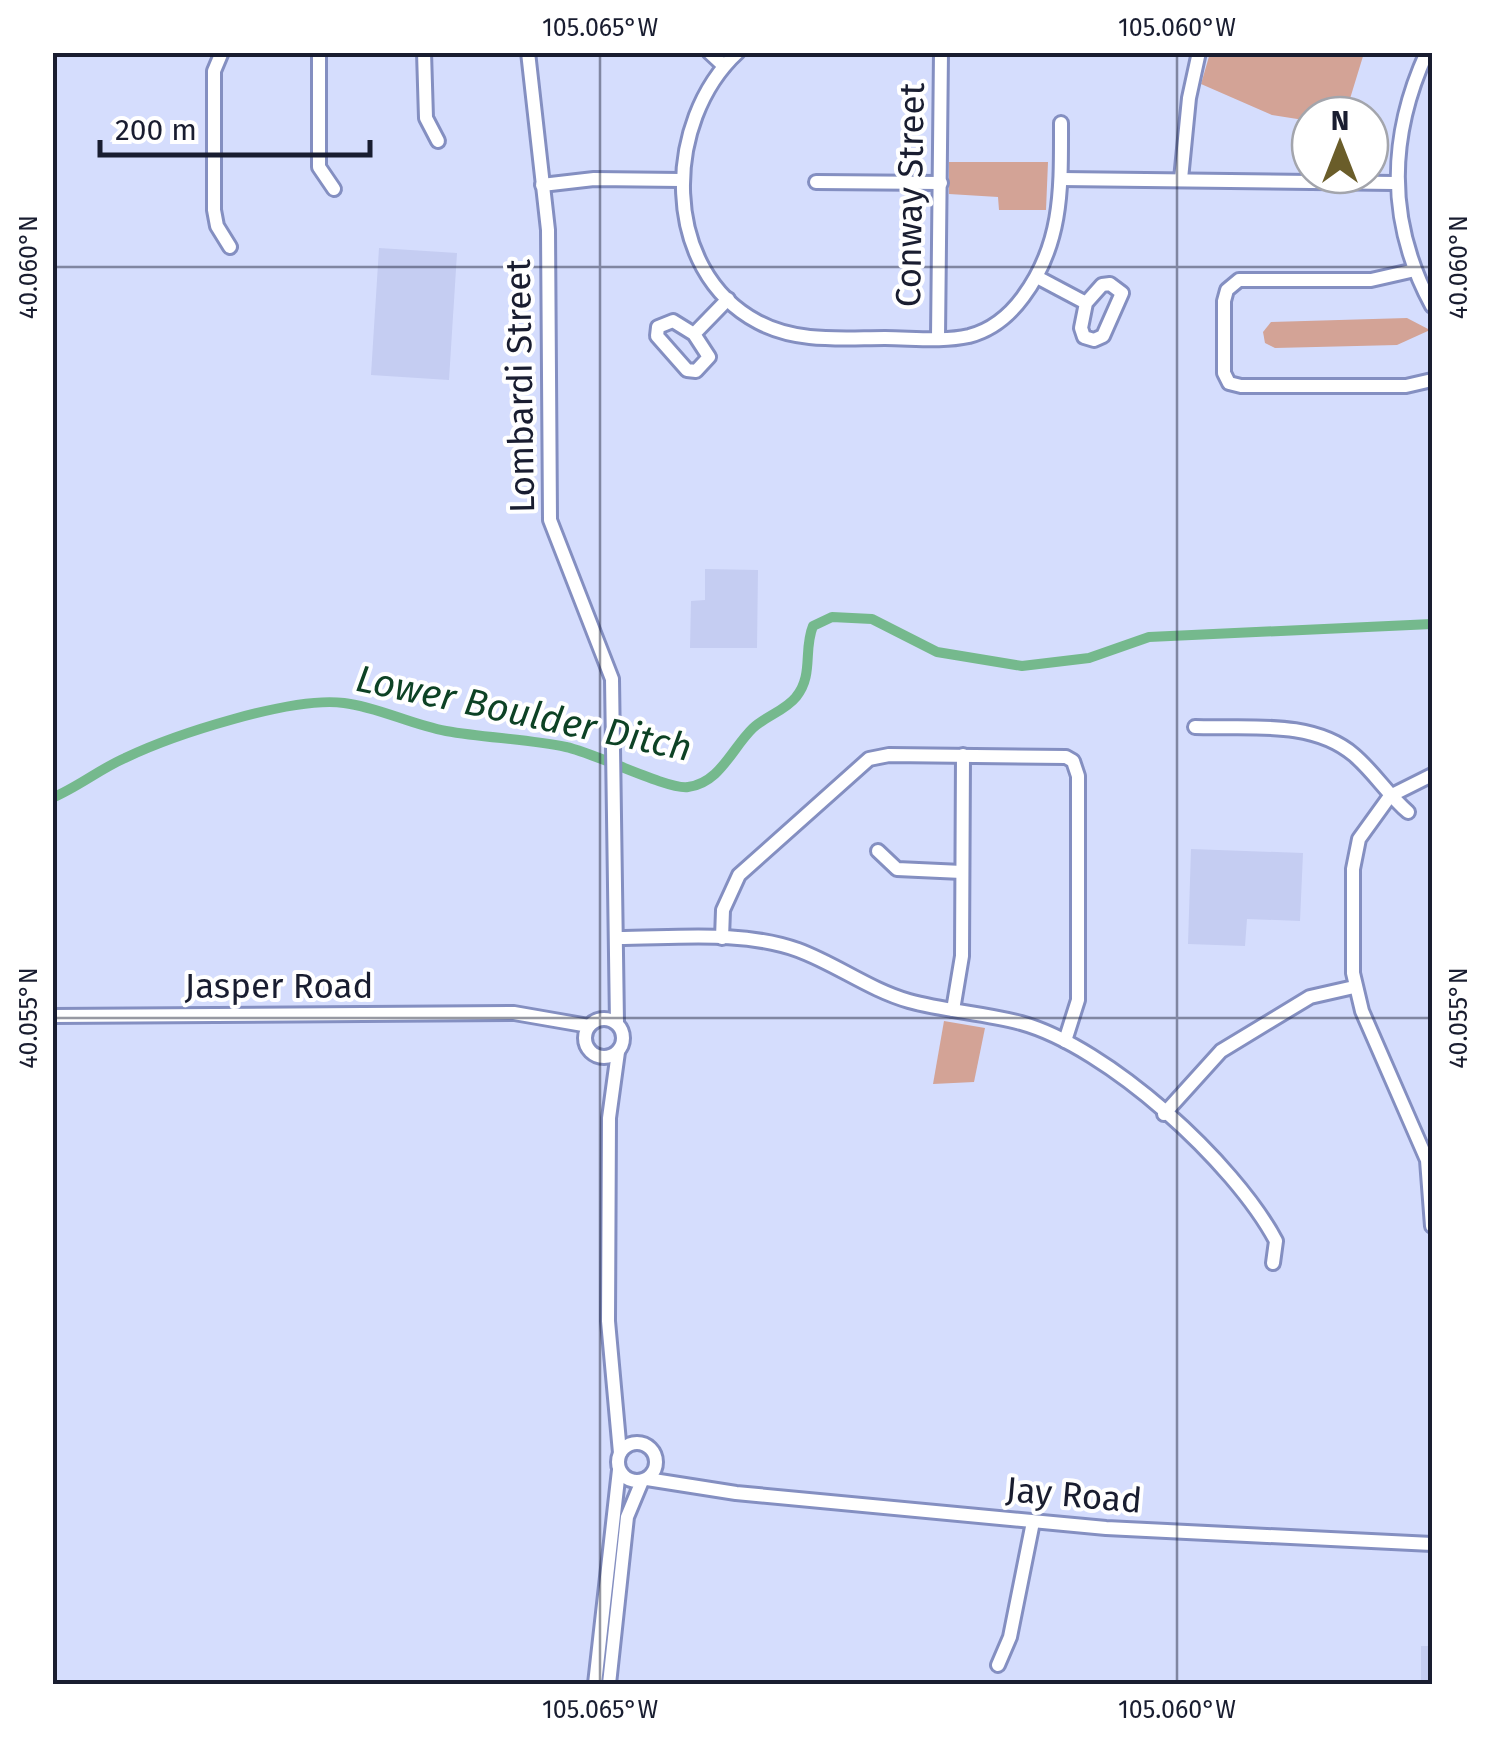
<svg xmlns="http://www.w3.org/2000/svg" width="1485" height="1737" font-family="'Fira Sans',sans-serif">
	<rect width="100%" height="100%" fill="#d5ddfd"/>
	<!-- built -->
	<g fill="#c5cdf2">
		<polygon points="379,248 457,253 449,380 371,375"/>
		<polygon points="705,569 758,570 757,648 690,648 691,601 705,600"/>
		<polygon points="1191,849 1303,853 1300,921 1247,919 1245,946 1188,944"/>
		<rect x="1421" y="1646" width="11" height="38"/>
	</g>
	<!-- green -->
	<g fill="#d3a396">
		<polygon points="1210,53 1210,52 1364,53 1345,115 1310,115 1310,121 1272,115 1201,84"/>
		<polygon points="949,162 1048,162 1046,210 999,210 998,197 949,194"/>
		<polygon points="1407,318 1430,330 1397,345 1275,348 1265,343 1263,332 1271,322"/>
		<polygon points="944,1021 985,1028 974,1082 933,1084"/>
	</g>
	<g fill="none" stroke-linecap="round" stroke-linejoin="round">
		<!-- canal -->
		<path stroke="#75b98d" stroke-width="10" d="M 52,798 C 78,787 100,769 125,758 C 173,735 292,696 344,703 C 378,707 412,725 446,731 C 486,738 527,739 566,747 C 595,753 668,790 688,787 C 720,783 732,748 753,728 C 766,716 786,710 796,697 C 814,675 803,650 813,626 L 832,617 L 872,619 L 937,652 L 1022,666 L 1089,658 L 1149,637 L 1432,624"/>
		<defs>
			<g id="minor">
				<polyline points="222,52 214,71 214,210 217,226 230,247"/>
				<polyline points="319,52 319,167 334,189"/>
				<polyline points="424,52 426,118 438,141"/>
				<polyline points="528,52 548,230 550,520 612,679 617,1023"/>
				<polyline points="709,52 724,66"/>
				<path d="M 738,52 C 663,121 660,270 758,322 C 797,343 842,338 885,338 C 912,338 942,342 969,336 C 992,330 1009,316 1023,297 C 1063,243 1061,188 1061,123"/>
				<path d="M 1427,52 C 1388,137 1387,223 1432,306"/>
				<polyline points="1061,179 1394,183"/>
				<polyline points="1181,179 1189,98 1199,52"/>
				<polyline points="816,182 941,183"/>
				<polyline points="542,185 594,179 681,180"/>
				<polyline points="1415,270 1371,280 1239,280 1227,290 1224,301 1224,373 1229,383 1241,386 1406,386 1432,380"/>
				<polyline points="1037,277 1086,303 1081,328 1084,337 1094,340 1103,336 1122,293 1110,284 1102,285 1086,303"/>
				<polyline points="694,334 709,357 696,371 687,370 657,336 658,327 673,321 694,334 728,299"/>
				<polyline points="938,338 941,52"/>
				<path d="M 1195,727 C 1247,729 1312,719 1354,755 C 1374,772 1388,795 1408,812"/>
				<polyline points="1432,775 1390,796 1359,839 1353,869 1353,973 1362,1011 1427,1160 1432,1226"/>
				<polyline points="878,851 897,869 962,872"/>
				<path d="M 617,938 C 675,938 742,930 798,950 C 836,964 870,990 909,1001 C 945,1011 984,1013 1021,1023 C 1108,1047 1234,1162 1276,1241 L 1273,1263"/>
				<polyline points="722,938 723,910 739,875 869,759 889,755 1066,757 1073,761 1078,776 1078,1000 1065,1041"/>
				<polyline points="953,1010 962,956 963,755"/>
				<polyline points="52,1016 514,1013 589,1026"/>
				<circle cx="604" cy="1038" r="19"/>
				<polyline points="618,1052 609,1118 608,1321 620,1453"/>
				<polyline points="1164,1114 1221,1051 1310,997 1354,987"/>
				<circle cx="637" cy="1462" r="19"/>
				<polyline points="647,1479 736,1493 1106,1528 1432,1544"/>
				<polyline points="998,1665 1010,1637 1033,1522"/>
				<polyline points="595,1684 619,1470"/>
				<polyline points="609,1684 627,1517 642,1481"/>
			</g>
		</defs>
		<!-- minor casing -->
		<use href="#minor" stroke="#848fc1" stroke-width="18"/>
		<!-- minor -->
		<use href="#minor" stroke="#fff" stroke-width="12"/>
	</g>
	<!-- ticks -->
	<path fill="none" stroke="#191d30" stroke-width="2.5" stroke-opacity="0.45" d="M 600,52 L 600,1684M 1177,52 L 1177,1684M 52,267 L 1432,267M 52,1018 L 1432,1018"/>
	<g text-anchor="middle" stroke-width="8" stroke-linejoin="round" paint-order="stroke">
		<!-- street labels -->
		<g font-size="35" fill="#191d30" stroke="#fff">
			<text transform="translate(910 195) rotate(-89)" y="12">Conway Street</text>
			<text transform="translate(520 386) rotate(-91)" y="12">Lombardi Street</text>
			<text x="279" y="998">Jasper Road</text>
			<text transform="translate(1074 1495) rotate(5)" y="12">Jay Road</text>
		</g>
		<!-- water labels -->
		<g font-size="38" font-style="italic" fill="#0d4225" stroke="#fff">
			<text transform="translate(524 713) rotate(12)" y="13">Lower Boulder Ditch</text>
		</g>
	</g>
	<!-- border -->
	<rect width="1485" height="1737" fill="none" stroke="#ffffff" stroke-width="110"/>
	<!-- north arrow -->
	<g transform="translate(1340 145)"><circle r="48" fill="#ffffff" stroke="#a3a5ac" stroke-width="2.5"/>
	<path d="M0-8L18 38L0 25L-18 38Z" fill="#6a5d2a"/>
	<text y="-15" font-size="28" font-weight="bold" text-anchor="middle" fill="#191d30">N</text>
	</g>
	<!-- scale -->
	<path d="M100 140v15h270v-15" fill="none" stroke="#191d30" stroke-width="5"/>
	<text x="115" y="140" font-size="30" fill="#191d30" stroke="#ffffff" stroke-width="8" paint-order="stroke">200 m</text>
	<rect x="55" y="55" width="1375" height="1627" fill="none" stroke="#191d30" stroke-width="4"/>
	<g font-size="25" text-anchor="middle" fill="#191d30">
		<text x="600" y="36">105.065°W</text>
		<text x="1177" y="36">105.060°W</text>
		<text transform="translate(28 267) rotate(-90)" y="9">40.060°N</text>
		<text transform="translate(1458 267) rotate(-90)" y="9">40.060°N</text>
		<text transform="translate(28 1018) rotate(-90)" y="9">40.055°N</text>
		<text transform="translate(1458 1018) rotate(-90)" y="9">40.055°N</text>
		<text x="600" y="1718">105.065°W</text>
		<text x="1177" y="1718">105.060°W</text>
	</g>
</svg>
